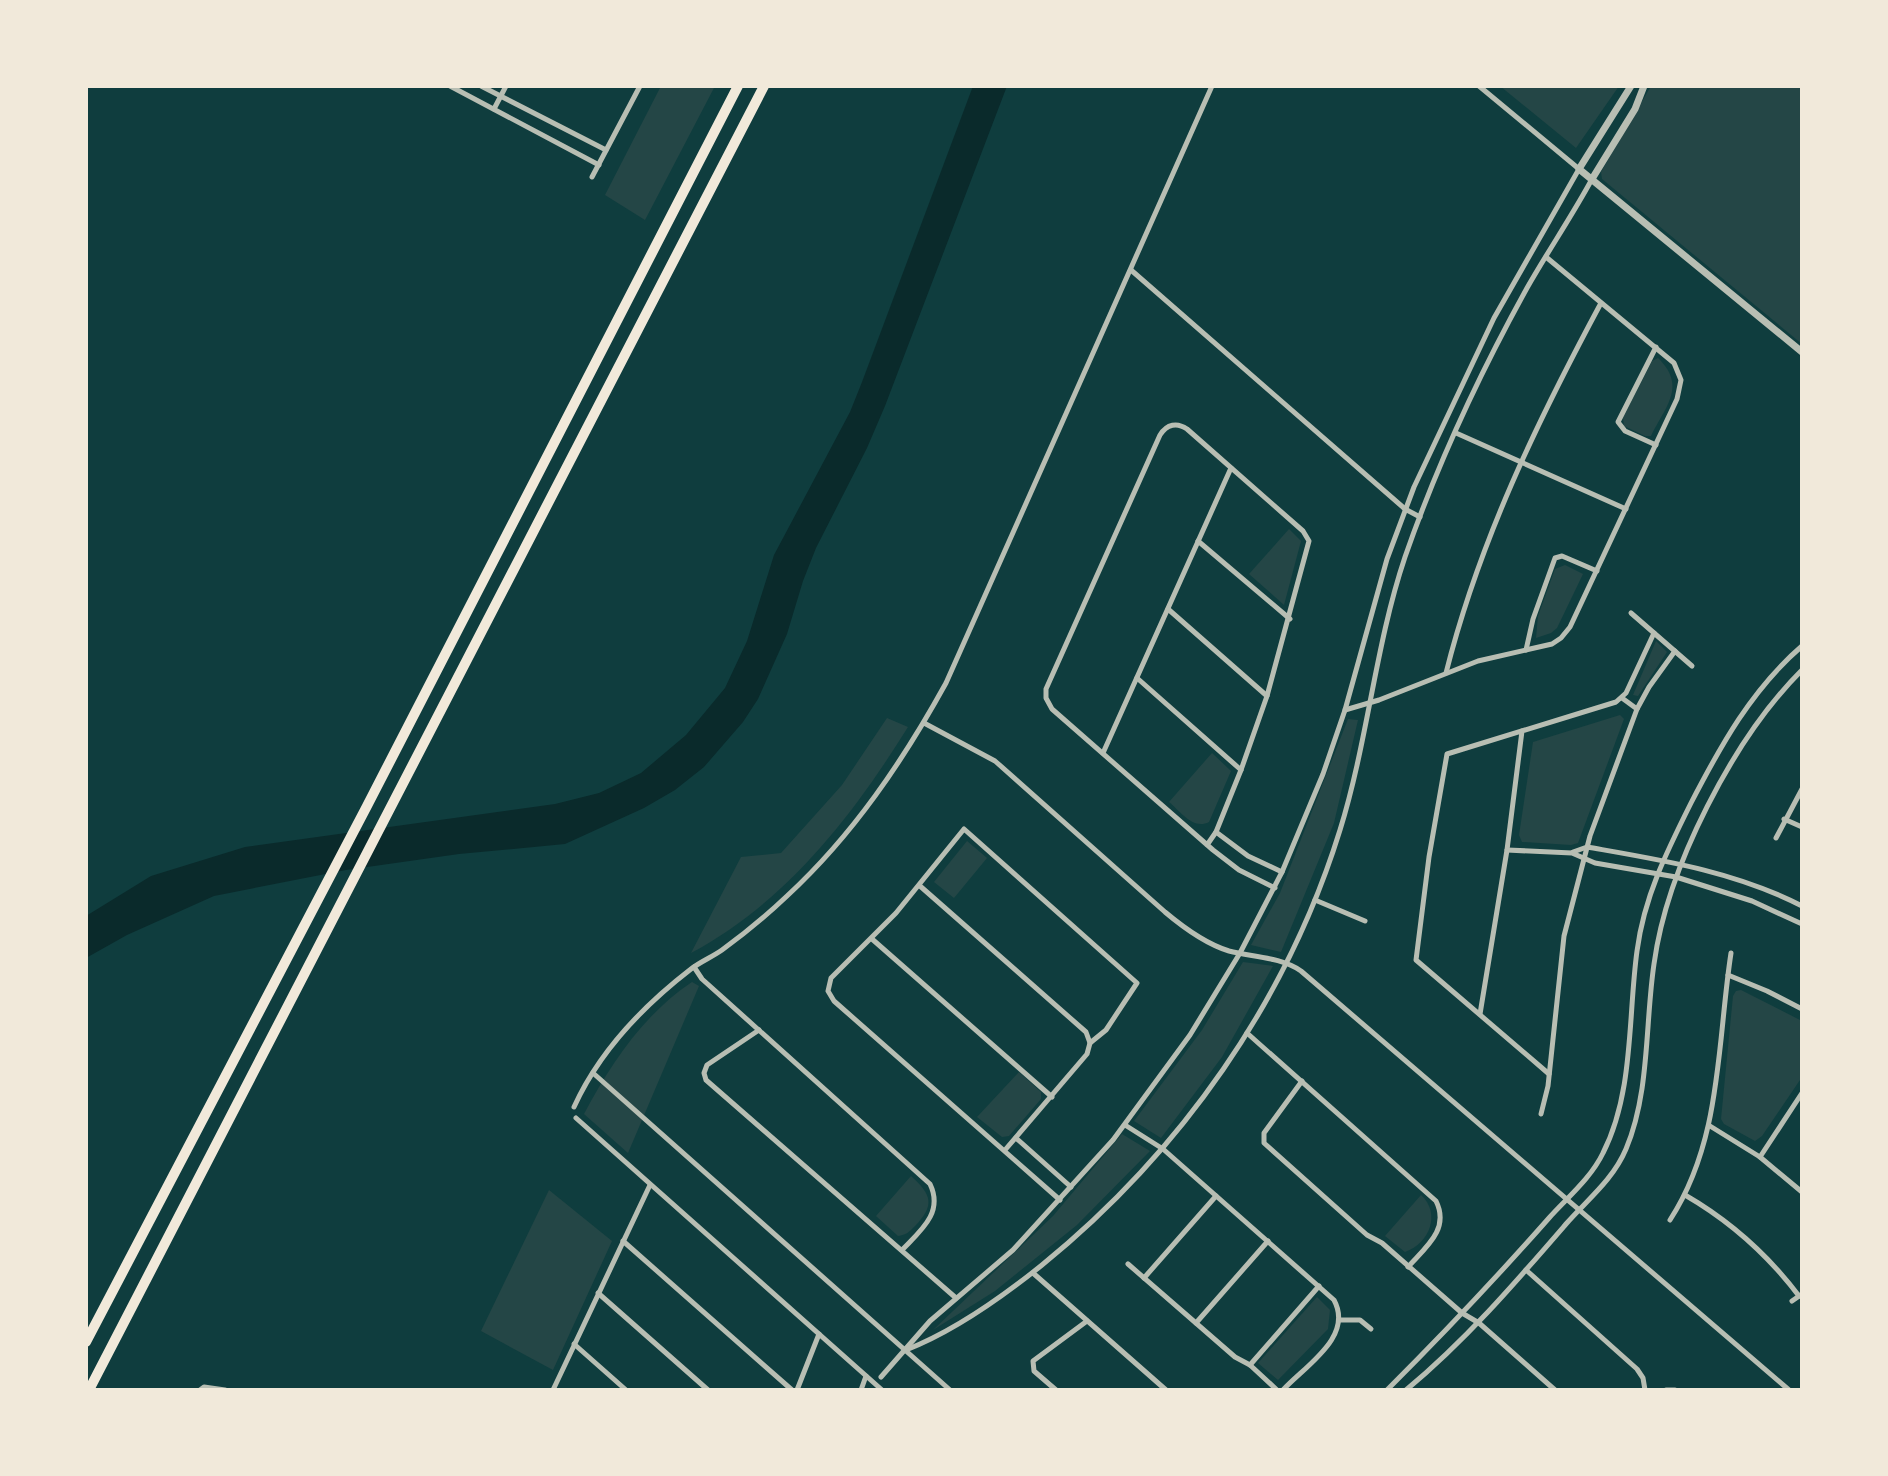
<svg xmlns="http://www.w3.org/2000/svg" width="1888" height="1476" font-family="'Noto Sans',sans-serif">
	<rect width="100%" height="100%" fill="#0f3d3e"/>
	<!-- green -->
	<g fill="#244646">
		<polygon points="661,86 715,86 645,220 605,195"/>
		<polygon points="1500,86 1619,86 1576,148"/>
		<polygon points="1651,86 1802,86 1802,344 1602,179 1601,172"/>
		<path d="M 1658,358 C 1687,386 1666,406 1651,436 L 1645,436 L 1624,426 L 1623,418 L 1652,361 Z"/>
		<polygon points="1289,529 1301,541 1284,605 1249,574"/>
		<polygon points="1565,565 1583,574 1557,628 1551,633 1536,638 1538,616 1555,569"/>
		<polygon points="1656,641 1667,652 1638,696 1633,695"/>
		<polygon points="1620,715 1624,719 1578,843 1571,845 1522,842 1519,835 1533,742"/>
		<path d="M 887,718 L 908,727 C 852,817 786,902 691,953 L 741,857 L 781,853 L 842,785 Z"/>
		<polygon points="1348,719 1358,720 1334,823 1281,952 1251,945 1280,893"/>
		<path d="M 1212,753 L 1231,771 L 1209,822 C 1193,830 1181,812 1169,802 Z"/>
		<polygon points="967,841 987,858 954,898 934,882"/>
		<polygon points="1243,962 1273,966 1222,1057 1161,1138 1134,1121 1202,1030"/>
		<path d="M 692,982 L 699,986 L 628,1153 L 584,1114 C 611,1063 644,1014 692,982 Z"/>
		<polygon points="1741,990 1802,1021 1802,1077 1762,1136 1755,1141 1724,1124 1721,1119 1733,996 1736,991"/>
		<polygon points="1019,1072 1041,1092 1041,1099 1009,1136 1002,1137 977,1117"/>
		<polygon points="1122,1134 1150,1151 1077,1225 995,1291 933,1330 1053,1216"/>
		<path d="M 911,1176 C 932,1195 935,1205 915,1226 C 909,1232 906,1235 898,1236 L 876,1216 Z"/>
		<polygon points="549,1190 612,1241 553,1370 481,1331"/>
		<path d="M 1421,1195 C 1441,1213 1430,1243 1405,1252 L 1385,1236 Z"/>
		<polygon points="1317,1297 1330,1310 1328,1329 1278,1380 1258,1363"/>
	</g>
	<!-- water -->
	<polygon fill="#0a2a2b" points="973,86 1007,86 885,406 867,448 816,548 803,581 787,634 758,699 743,722 704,767 675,790 644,808 565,844 459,854 346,870 214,896 127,935 86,958 86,916 151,876 245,847 555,804 599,793 641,773 686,735 725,688 747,641 774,555 850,412 862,382"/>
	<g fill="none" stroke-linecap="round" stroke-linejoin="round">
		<!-- minor -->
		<g stroke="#b8beb3" stroke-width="5">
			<polyline points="450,86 599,165"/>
			<polyline points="481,86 606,150"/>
			<polyline points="494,109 506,86"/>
			<polyline points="592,177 640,86"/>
			<polyline points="1131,270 1405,509 1420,517"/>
			<polyline points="1656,347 1618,422 1625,431 1656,445"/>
			<polyline points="1456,433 1626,509"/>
			<polyline points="1198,541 1290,619"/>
			<polyline points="1168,609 1267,696"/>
			<polyline points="1631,613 1692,666"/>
			<polyline points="1526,650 1533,619 1555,558 1562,556 1597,571"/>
			<path d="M 1446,673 C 1479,542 1537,422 1601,303"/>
			<polyline points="1137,678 1241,770"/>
			<polyline points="1622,698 1637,709"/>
			<polyline points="1345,710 1379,700 1478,661 1552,644 1561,638 1570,627 1677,399 1681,380 1674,363 1546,257"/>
			<path d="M 924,723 L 995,761 L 1165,912 C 1184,928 1206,944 1229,951 C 1252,957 1281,957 1301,971 L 1789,1390"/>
			<polyline points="1103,753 1231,468"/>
			<polyline points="1784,819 1802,827"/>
			<polyline points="1216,832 1248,856 1282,872"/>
			<polyline points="1776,838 1802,789"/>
			<path d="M 1207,845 L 1216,832 L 1241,770 L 1267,696 L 1309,541 L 1303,531 L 1187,429 C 1177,422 1167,424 1160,435 L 1046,689 L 1046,698 L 1052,709 L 1213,850 L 1239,870 L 1275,888"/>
			<polyline points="1507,850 1572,853 1595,863 1676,877 1752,901 1802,924"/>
			<path d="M 1573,852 L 1587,847 C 1661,860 1734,871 1802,906"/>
			<polyline points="920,886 1086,1032 1090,1043"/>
			<polyline points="1315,900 1365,921"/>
			<polyline points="872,939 1052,1097"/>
			<path d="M 694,967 L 702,979 L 930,1184 C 944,1213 920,1231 902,1250"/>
			<polyline points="1728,975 1767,991 1802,1009"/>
			<polyline points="1480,1014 1507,850 1522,731"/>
			<polyline points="759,1030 707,1065 704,1073 706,1080 956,1298"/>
			<path d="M 1247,1033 L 1436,1201 C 1450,1229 1426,1247 1408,1267"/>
			<polyline points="593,1073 950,1390"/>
			<polyline points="1549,1074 1416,960 1429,857 1447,754 1616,702 1626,693 1654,633"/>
			<polyline points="1302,1081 1264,1133 1264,1143 1367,1235 1382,1243 1462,1313 1479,1323 1555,1390"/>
			<path d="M 574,1107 C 599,1052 643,1006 691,969 C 700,962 712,957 722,950 C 744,934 767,915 787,896 C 853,835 903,761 946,683 L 1212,86"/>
			<polyline points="1541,1114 1548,1086 1564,936 1590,836 1637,709 1649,687 1675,651"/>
			<polyline points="576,1118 882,1390"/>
			<path d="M 1125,1125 L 1163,1149 L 1334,1300 C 1354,1337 1305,1366 1283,1390"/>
			<polyline points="1710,1126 1760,1157 1802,1192"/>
			<polyline points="1016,1138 1071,1187"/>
			<polyline points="1005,1150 1087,1054 1090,1043 1106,1030 1137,983 964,829 896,913 831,978 828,991 834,1001 1060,1200"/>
			<polyline points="1760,1157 1802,1093"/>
			<path d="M 1685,1195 C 1730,1221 1768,1255 1799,1296"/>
			<path d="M 1670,1220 C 1722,1140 1717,1044 1731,953"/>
			<polyline points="623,1241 792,1390"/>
			<polyline points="1128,1264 1235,1357 1250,1365 1277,1390"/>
			<polyline points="1526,1270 1637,1369 1643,1378 1645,1390"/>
			<polyline points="1033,1273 1166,1390"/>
			<polyline points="1144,1278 1216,1196"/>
			<polyline points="598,1293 708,1390"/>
			<polyline points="1792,1301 1802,1294"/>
			<polyline points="1340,1320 1360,1320 1371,1329"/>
			<polyline points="1196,1323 1268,1241"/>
			<polyline points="574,1344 626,1390"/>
			<path d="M 906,1350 C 955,1331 1001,1298 1042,1265 C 1181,1152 1287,1001 1340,830 C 1368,740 1375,646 1405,557 C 1437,465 1480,373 1527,288 C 1548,251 1572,216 1592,179"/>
			<polyline points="1250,1365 1319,1286"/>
			<polyline points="881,1377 930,1321 1013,1250 1113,1140 1190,1035 1240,953 1282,872 1323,774 1345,710 1387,559 1414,487 1494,318 1579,169 1479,86"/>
			<polyline points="200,1390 204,1387 225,1390"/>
			<polyline points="553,1390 650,1185"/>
			<polyline points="797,1390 819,1334"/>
			<polyline points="861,1390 866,1376"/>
			<polyline points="1056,1390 1034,1371 1033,1361 1087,1321"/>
			<path d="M 1387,1390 C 1443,1334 1497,1277 1549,1218 C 1568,1197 1591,1178 1603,1153 C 1634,1092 1628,1016 1637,951 C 1644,897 1667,851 1691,803 C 1721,745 1752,689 1802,646"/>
			<path d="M 1406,1390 C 1466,1340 1515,1283 1566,1224 C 1587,1200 1613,1180 1626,1149 C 1650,1092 1645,1024 1654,964 C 1667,868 1733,739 1802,670"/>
			<polyline points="1666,1390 1675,1390"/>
		</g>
		<!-- tertiary -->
		<g stroke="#b8beb3" stroke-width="7">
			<polyline points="1631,86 1579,169 1802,352"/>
			<polyline points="1592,179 1635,109 1644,86"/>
		</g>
		<!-- motorway -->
		<g stroke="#f1e9da" stroke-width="10">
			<polyline points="86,1342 367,806 738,86"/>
			<polyline points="89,1390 764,86"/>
		</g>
	</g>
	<!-- border -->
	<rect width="1888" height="1476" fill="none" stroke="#f1e9da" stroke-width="176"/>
</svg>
